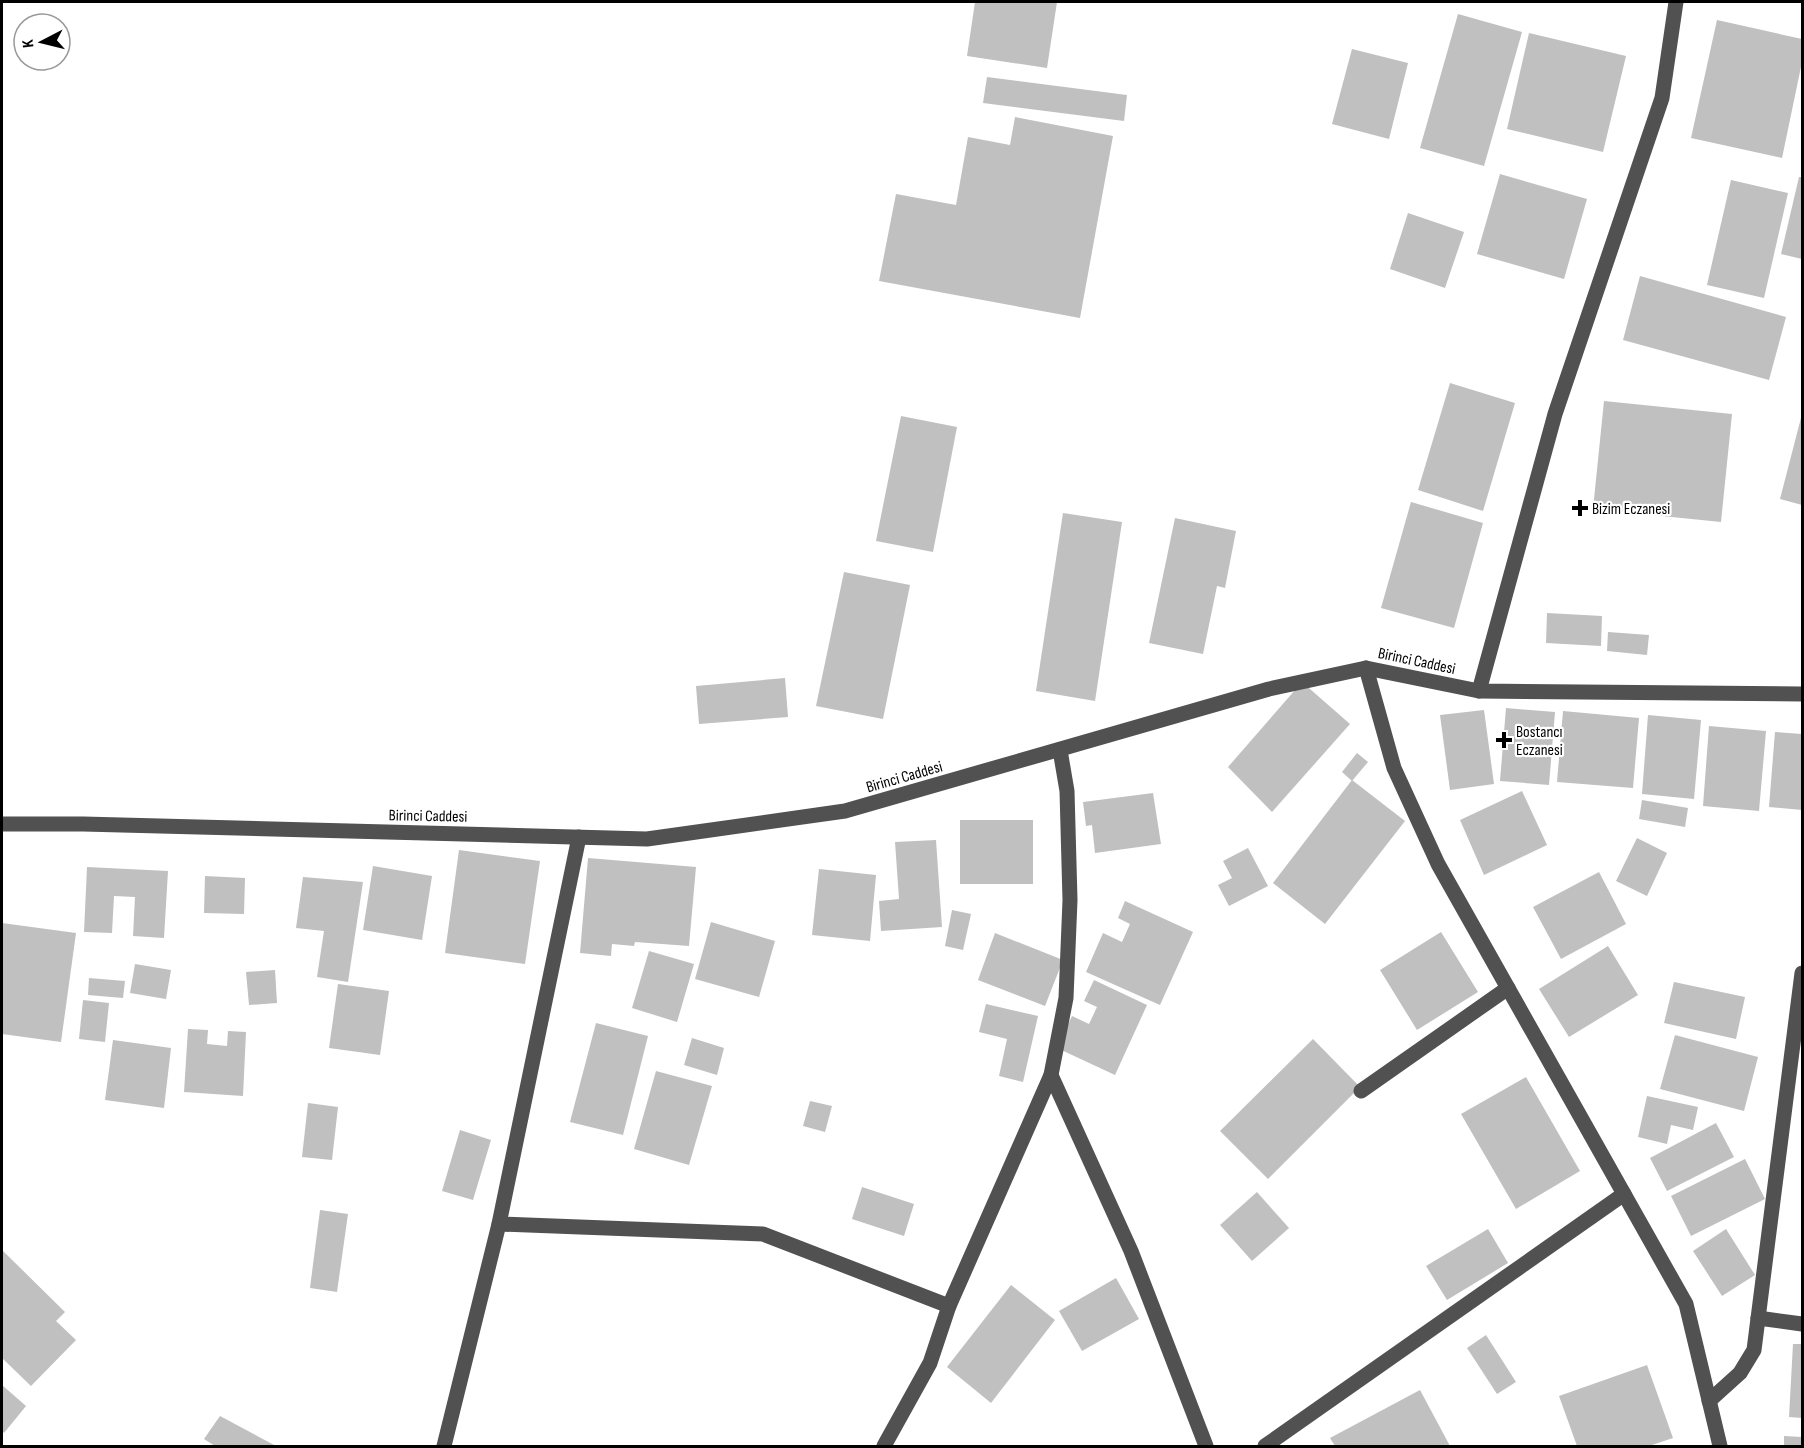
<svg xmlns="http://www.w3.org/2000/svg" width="1804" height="1448" font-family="'Sofia Sans Condensed',sans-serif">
	<rect width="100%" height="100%" fill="#fff"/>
	<!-- building -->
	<g fill="#c0c0c0">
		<polygon points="975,2 1057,2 1047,68 967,56"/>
		<polygon points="1458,14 1522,32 1484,166 1420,148"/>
		<polygon points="1717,20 1802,39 1802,62 1782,158 1691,138"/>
		<polygon points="1529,33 1626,56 1603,152 1507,129"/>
		<polygon points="1352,49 1408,63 1389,139 1332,124"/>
		<polygon points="987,77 1127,95 1124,121 983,103"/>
		<polygon points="1015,117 1113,136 1080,318 879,281 896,194 956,205 968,137 1010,145"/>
		<polygon points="1500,174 1587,199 1564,279 1477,254"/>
		<polygon points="1799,177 1802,177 1802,259 1781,254"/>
		<polygon points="1731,180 1788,193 1764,298 1707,285"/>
		<polygon points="1408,213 1464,232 1445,288 1390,269"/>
		<polygon points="1640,276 1786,317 1769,380 1623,340"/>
		<polygon points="1450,383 1515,403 1483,511 1418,490"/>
		<polygon points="1604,401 1732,414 1721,522 1593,509"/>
		<polygon points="1802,414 1802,505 1780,499"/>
		<polygon points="901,416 957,427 933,552 876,541"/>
		<polygon points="1411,502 1483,523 1454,628 1381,608"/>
		<polygon points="1063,513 1122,522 1095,701 1036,691"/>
		<polygon points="1175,518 1236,531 1225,588 1217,586 1203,654 1149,643"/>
		<polygon points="844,572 910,585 883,719 816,706"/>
		<polygon points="1547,613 1602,616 1601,646 1546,643"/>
		<polygon points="1608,632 1649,635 1647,655 1607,651"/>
		<polygon points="785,678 788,717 699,724 696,686"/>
		<polygon points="1302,682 1350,724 1272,812 1228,767"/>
		<polygon points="1506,708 1555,712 1549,785 1500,781"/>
		<polygon points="1484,710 1494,784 1450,790 1440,715"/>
		<polygon points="1563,711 1639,718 1633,788 1557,782"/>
		<polygon points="1648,715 1701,720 1694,799 1642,794"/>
		<polygon points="1709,726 1766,731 1759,811 1703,806"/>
		<polygon points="1775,732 1802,734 1802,810 1769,807"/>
		<polygon points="1357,753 1368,762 1352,781 1342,772"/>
		<polygon points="1352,780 1405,821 1325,924 1273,883"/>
		<polygon points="1522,791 1547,845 1484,875 1460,820"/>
		<polygon points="1153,793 1161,844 1095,853 1092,825 1086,826 1083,802"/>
		<polygon points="1642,800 1688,808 1685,827 1639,819"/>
		<rect x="960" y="820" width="73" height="64"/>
		<polygon points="1637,838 1667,853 1647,896 1616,881"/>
		<polygon points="936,840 942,927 881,931 879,901 899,899 895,842"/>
		<polygon points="1248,848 1268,886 1229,906 1218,885 1232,878 1223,861"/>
		<polygon points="459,850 540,861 525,964 445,953"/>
		<polygon points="588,858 696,867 689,946 635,942 634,946 612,944 611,956 580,953"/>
		<polygon points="373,866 432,876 422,940 363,930"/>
		<polygon points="87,867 168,871 164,938 133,936 135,897 114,896 112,933 84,932"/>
		<polygon points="819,869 876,875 870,941 812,935"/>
		<polygon points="1599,872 1626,924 1561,959 1533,907"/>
		<polygon points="205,876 245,878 244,914 204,913"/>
		<polygon points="303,877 363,882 348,982 317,977 324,931 296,928"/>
		<polygon points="1125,901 1193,932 1160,1005 1086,972 1103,933 1122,942 1130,924 1118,918"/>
		<polygon points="952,910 971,914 963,950 945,946"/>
		<polygon points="711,922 775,941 759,997 695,979"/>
		<polygon points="2,923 76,933 61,1042 2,1034"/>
		<polygon points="1441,932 1478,992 1417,1030 1380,970"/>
		<polygon points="995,933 1063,960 1045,1006 978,980"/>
		<polygon points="1608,946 1638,995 1569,1037 1539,989"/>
		<polygon points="649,951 694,964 677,1022 632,1008"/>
		<polygon points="135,964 171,970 166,999 130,993"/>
		<polygon points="275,970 277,1003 249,1005 246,972"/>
		<polygon points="89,978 125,981 123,998 88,995"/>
		<polygon points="1094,980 1147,1005 1115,1075 1057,1048 1072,1016 1089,1024 1097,1007 1084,1001"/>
		<polygon points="1674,982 1745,997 1736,1039 1664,1023"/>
		<polygon points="338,984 389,991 380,1055 329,1048"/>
		<polygon points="83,1000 109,1003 105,1042 79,1039"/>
		<polygon points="986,1004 1038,1016 1023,1082 999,1076 1007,1039 979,1032"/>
		<polygon points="596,1023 648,1036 623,1135 570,1122"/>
		<polygon points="188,1029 208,1030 207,1044 227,1046 228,1031 246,1032 243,1096 184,1092"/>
		<polygon points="1675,1035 1758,1057 1744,1111 1660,1089"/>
		<polygon points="692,1038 724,1048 717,1075 684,1065"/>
		<polygon points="1313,1039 1360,1087 1268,1179 1220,1131"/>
		<polygon points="113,1040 171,1048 164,1108 105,1100"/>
		<polygon points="656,1071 712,1086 689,1165 634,1149"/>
		<polygon points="1526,1077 1580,1171 1516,1209 1461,1114"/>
		<polygon points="1647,1096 1698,1107 1693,1130 1671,1125 1667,1144 1638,1137"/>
		<polygon points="810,1101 832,1106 825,1132 803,1126"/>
		<polygon points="308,1103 338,1107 332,1160 302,1157"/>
		<polygon points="1716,1123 1734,1157 1667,1191 1650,1158"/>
		<polygon points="460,1130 491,1140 473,1200 442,1191"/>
		<polygon points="1745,1159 1765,1199 1691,1236 1671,1196"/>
		<polygon points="862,1187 914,1204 904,1236 852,1219"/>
		<polygon points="1257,1192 1289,1228 1252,1261 1220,1225"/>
		<polygon points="320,1210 348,1214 337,1292 310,1288"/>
		<polygon points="1488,1229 1508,1263 1447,1300 1426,1266"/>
		<polygon points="1726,1229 1755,1275 1722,1296 1693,1251"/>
		<polygon points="2,1250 65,1312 56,1321 76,1340 31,1386 2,1358"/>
		<polygon points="1116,1278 1139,1319 1082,1351 1059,1311"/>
		<polygon points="1011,1285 1055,1320 991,1403 947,1367"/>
		<polygon points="1486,1335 1516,1382 1497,1394 1467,1348"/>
		<polygon points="1793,1344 1802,1344 1802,1418 1789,1417"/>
		<polygon points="1647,1365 1673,1438 1649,1446 1577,1446 1559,1396"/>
		<polygon points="2,1385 26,1406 4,1433 2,1430"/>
		<polygon points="1420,1390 1450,1446 1335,1446 1330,1438"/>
		<polygon points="220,1416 276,1446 215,1446 204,1439"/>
		<polygon points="1784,1436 1802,1437 1802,1446 1784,1446"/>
	</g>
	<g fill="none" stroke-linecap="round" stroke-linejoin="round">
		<!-- minor -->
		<g stroke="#515151" stroke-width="15">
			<polyline points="1366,668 1394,768 1438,864 1686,1304 1720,1446"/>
			<polyline points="1479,691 1555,414 1662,98 1676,2"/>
			<polyline points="2,824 83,824 647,839 845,811 1269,689 1366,668 1479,691 1802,694"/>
			<polyline points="1051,1075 1131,1251 1206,1446"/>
			<polyline points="1361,1091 1508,988"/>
			<polyline points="499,1224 763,1234 949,1306"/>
			<polyline points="1758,1318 1802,1324"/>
			<polyline points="1709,1401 1740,1373 1754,1350 1802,973"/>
			<polyline points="444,1446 499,1224 579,837"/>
			<polyline points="884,1446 930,1363 949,1306 1051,1075 1066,998 1070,900 1067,791 1060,750"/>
			<polyline points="1265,1446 1624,1194"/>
		</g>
	</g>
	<!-- markers -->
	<g fill="#000" stroke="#fff" stroke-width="2">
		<path d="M1577 499h6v6h6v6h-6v6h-6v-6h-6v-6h6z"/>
		<path d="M1501 731h6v6h6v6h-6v6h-6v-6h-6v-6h6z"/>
	</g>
	<g text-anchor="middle" stroke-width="4.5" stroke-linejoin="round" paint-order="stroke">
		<!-- poi labels -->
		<g font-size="16" fill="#000" stroke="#fff" text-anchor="start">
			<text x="1592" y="514">Bizim Eczanesi</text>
			<text x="1516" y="737">Bostancı<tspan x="1516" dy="18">Eczanesi</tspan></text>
		</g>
		<!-- street labels -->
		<g font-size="16" fill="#000" stroke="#fff">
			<text transform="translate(1417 660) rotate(12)" y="6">Birinci Caddesi</text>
			<text transform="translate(904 776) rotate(-16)" y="6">Birinci Caddesi</text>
			<text transform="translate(428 815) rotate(1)" y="6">Birinci Caddesi</text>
		</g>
	</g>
	<!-- border -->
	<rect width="1804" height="1448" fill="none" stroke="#000000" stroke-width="6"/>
	<!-- north arrow -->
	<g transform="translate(42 42) rotate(263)"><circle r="28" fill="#ffffff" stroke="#999999" stroke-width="1.5"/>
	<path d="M0-4.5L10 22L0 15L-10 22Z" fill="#000000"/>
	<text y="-9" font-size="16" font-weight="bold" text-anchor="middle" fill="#000000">K</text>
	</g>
</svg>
